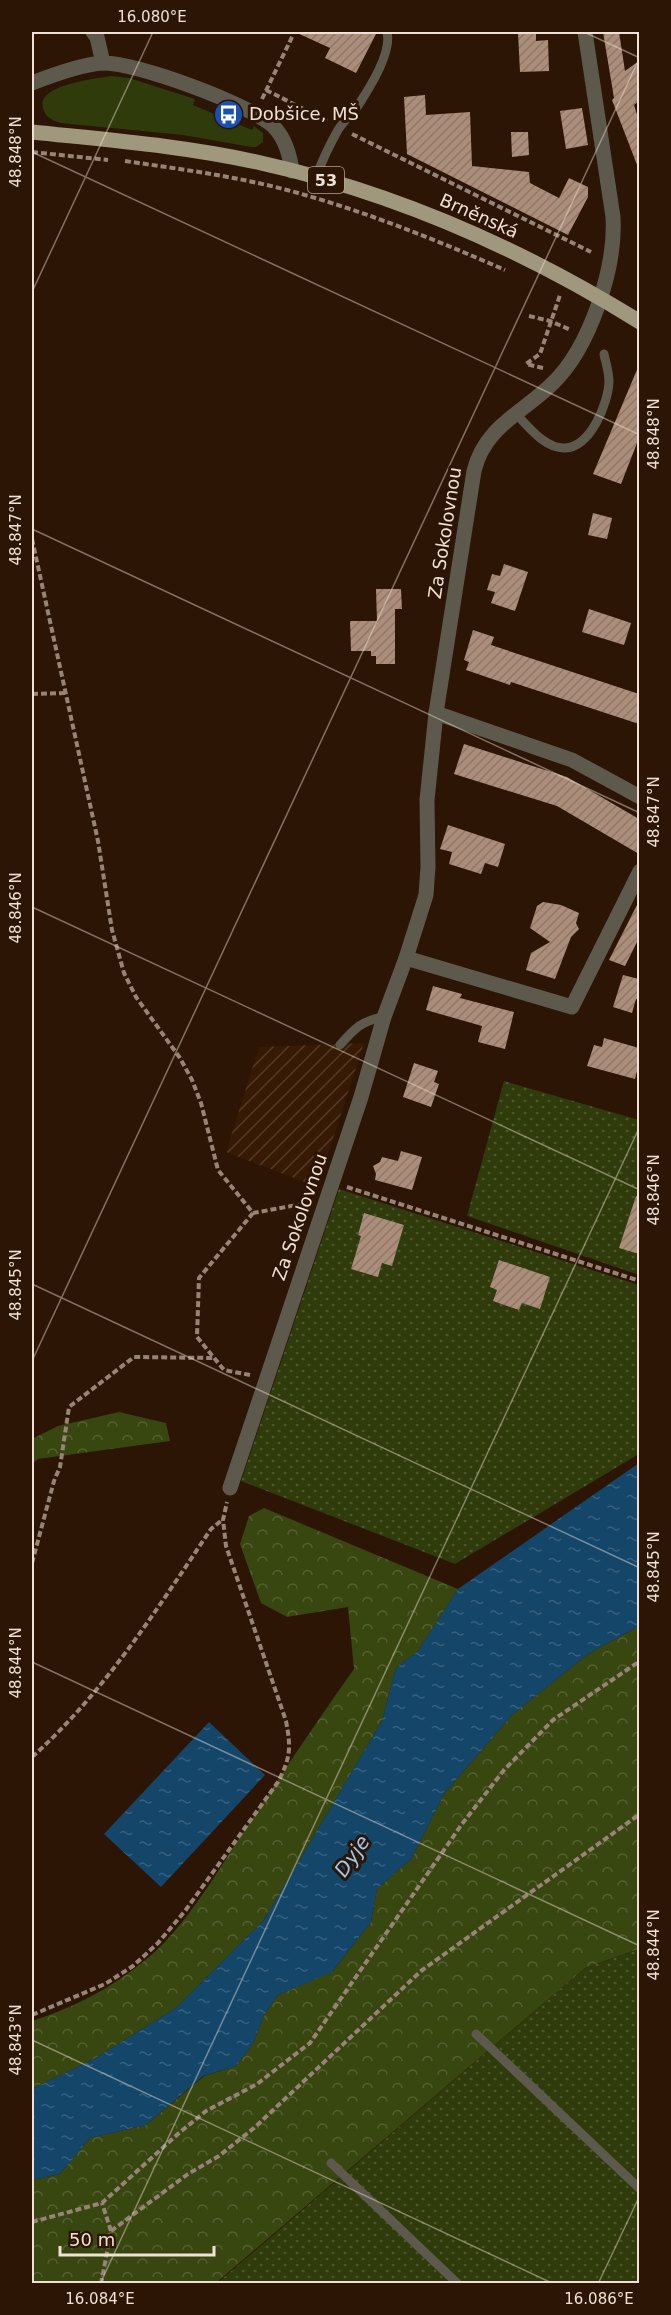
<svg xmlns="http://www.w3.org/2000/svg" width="671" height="2315" font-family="'DejaVu Sans',sans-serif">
	<defs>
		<pattern id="industrial-furrows" width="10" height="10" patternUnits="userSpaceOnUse" patternTransform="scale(1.5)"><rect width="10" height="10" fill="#361a03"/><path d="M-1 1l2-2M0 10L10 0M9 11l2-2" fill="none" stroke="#533b27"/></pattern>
		<pattern id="forest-crowns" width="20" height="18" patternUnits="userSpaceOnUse" patternTransform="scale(1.5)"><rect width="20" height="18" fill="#384610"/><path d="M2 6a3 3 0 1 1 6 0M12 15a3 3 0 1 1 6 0" fill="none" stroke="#556032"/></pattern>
		<pattern id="garden-dots" width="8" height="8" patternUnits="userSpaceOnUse" patternTransform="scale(1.5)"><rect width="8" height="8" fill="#2f3b0b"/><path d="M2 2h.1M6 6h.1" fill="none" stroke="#4d572e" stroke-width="1.8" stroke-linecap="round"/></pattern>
		<pattern id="water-ripples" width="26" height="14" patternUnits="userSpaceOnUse" patternTransform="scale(1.5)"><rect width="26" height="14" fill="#144669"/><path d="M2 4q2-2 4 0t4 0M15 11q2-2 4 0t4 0" fill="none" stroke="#36607e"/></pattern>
		<pattern id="building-hatch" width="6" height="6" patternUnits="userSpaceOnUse" patternTransform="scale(1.5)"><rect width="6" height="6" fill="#ab8d79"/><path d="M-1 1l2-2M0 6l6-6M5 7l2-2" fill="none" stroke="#8d7768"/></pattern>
	</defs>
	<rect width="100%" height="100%" fill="#2c1504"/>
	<!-- industrial -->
	<polygon fill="url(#industrial-furrows)" points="364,1043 315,1194 315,1186 226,1152 259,1047"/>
	<!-- grass -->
	<path fill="#2f3b0b" d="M 111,76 L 129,78 L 195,99 L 193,105 L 252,130 L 254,126 L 263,133 L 263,142 L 256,147 L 251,147 L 183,135 L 60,123 C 52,120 45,117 43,108 C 36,85 95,79 111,76 Z"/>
	<!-- forest -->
	<g fill="url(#forest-crowns)">
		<polygon points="119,1412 166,1423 170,1441 38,1459 32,1464 32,1439 58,1426"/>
		<path d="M 264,1508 L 458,1589 L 418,1651 L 396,1668 L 382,1721 L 264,1920 L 176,2008 L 94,2059 L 32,2089 L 32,2021 C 80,2006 128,1979 164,1943 C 195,1910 219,1869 244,1831 C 280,1777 316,1722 354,1669 L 348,1607 L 287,1617 L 261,1603 L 240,1544 L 249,1516 Z"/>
		<polygon points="639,1626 639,1949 585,1968 216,2283 32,2283 32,2180 60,2174 90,2138 146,2125 204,2076 236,2066 253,2044 264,2015 278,1995 333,1971 371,1922 377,1889 412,1858 444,1794 512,1715 588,1654"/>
	</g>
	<!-- garden -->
	<g fill="url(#garden-dots)">
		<polygon points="504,1081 639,1120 639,1275 467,1216"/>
		<polygon points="339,1189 639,1285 639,1454 455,1564 241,1481"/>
		<polygon points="639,1949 639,2283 216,2284 585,1968"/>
	</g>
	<!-- water -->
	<g fill="url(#water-ripples)">
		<polygon points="639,1463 639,1626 588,1654 512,1715 444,1794 412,1858 377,1889 371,1922 332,1972 278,1995 264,2015 253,2044 236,2066 203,2076 146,2125 90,2138 60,2174 32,2180 32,2089 94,2059 176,2008 264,1920 382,1721 396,1668 418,1651 458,1589"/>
		<polygon points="209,1722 265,1775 161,1887 104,1834"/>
	</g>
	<!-- building -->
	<g fill="url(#building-hatch)">
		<polygon points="295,32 377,32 356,73 325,58 330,48"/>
		<polygon points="603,32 619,32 625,71 639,61 639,101 634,105 639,121 639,170 612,100 614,98"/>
		<polygon points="518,33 536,33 536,41 548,40 549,71 520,72"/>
		<polygon points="425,95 426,115 470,112 472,166 529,172 530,183 559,198 569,178 588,187 588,197 568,235 407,154 404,97"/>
		<polygon points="582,108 588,145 566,149 560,111"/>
		<polygon points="511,132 528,132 529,155 512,157"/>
		<polygon points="639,365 639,438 621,484 593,474"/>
		<polygon points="593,513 612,518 607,539 588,535"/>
		<polygon points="504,564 528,572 515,611 491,603 495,592 487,590 492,574 500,576"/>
		<polygon points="376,589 401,589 402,609 395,609 395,664 376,664 376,656 371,656 371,651 351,651 350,621 377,621"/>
		<polygon points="589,609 631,623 624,645 582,632"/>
		<polygon points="473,630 494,637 491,645 639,694 639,724 511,682 510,685 466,670 469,662 464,660"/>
		<polygon points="464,744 567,777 639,819 639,854 557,806 454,774"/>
		<polygon points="448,825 505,844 498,867 485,863 481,874 449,864 452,852 440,849"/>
		<polygon points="639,901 639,938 625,966 609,960"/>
		<polygon points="543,902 561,905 579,913 576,923 579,929 571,937 555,979 526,970 531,953 550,942 530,928 537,906"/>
		<polygon points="623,975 639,979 639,1000 636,999 632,1013 613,1007"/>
		<polygon points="433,986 462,994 460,998 514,1012 505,1049 478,1042 482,1026 426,1010"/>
		<polygon points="604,1038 639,1048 639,1064 635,1079 587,1066 594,1045 602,1047"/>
		<polygon points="414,1063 438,1071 434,1082 439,1084 431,1107 403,1097"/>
		<polygon points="401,1151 422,1157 412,1190 375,1180 376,1174 373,1166 380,1162 382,1157 398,1161"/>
		<polygon points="636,1196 639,1196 639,1254 619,1248"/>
		<polygon points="364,1213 404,1225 392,1266 382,1263 378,1277 351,1269 361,1236 358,1235"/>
		<polygon points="499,1260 550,1277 540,1309 522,1303 519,1310 493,1301 497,1290 490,1287"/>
	</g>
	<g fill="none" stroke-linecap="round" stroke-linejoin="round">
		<!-- path -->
		<g stroke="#988477" stroke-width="4" stroke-dasharray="6 3" stroke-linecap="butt">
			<polyline points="266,90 327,121"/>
			<polyline points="262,99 293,35"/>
			<polyline points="352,134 591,252"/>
			<polyline points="32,152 108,160"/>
			<path d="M 125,161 C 179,169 234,176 287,190 C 362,210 434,239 505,270"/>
			<polyline points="529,316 550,321 571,330"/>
			<polyline points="543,368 526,364 540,354 560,295"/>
			<polyline points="32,539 98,841 112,930 124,973 136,997 180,1058 192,1080 201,1103 218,1170 253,1213 308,1203"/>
			<polyline points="32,694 65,693"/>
			<polyline points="347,1187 640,1281"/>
			<polyline points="250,1375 224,1370 197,1337 199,1278 253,1213"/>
			<polyline points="32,1563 54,1481 60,1467 69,1407 134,1357 214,1358"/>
			<path d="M 32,1757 C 104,1693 157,1609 211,1529 L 222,1520"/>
			<path d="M 32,2015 L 105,1984 L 133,1966 L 158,1943 L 185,1911 L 278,1782 C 291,1757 291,1747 286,1721 L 226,1546 L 223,1520 L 227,1502"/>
			<polyline points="32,2222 102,2203 179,2133 206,2111 257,2084 310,2043 462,1824 504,1770 553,1720 640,1661"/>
			<polyline points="111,2231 188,2174 219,2156 254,2128 421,1971 640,1814"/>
			<polyline points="101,2284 111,2231 102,2203"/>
		</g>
		<!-- lane -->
		<g stroke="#5d594c" stroke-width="9">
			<path d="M 316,177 C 322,161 329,146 338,130 C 344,120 355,112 361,101 C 372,84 392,51 387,32"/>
			<path d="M 516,414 C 529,427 545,449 565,448 C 591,447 608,403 609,382 C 609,372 606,364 604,354"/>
			<path d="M 340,1045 C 355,1028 361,1021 384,1017"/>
			<polyline points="476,2034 640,2189"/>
			<polyline points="331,2163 458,2284"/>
		</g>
		<!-- street -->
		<g stroke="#5d594c" stroke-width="15">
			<polyline points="93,32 97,37 103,63"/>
			<path d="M 32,83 C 50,76 84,64 103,63 C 135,62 253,105 275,128 C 285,139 290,156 292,171"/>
			<polyline points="436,713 572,760 640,797"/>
			<polyline points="406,958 572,1007 640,871"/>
			<path d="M 230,1488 L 361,1097 L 384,1017 L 406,958 L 426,895 L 428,867 L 427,800 L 436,713 L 474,471 C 485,426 523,413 553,383 C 590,347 616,268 613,217 L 585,32"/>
		</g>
		<!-- primary -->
		<path stroke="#a0987d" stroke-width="15" d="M 32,132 C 108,140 186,146 261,163 C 396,193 522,249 640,322"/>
	</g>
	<!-- ticks -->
	<path fill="none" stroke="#f0e0d5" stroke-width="1.5" stroke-opacity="0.45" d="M 584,32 L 640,58M 32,152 L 640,435M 32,292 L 153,32M 32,529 L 640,813M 32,907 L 640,1190M 32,1284 L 640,1568M 32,1361 L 640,57M 32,1662 L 640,1946M 32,2040 L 554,2284M 100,2284 L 640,1126M 598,2284 L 640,2195"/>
	<!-- icons -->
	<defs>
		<symbol id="bus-disc" viewBox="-11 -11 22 22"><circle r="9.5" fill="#1a4fb4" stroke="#2c1504"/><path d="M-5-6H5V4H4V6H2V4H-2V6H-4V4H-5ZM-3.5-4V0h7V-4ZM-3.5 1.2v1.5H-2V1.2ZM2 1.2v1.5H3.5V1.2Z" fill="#fff"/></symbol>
	</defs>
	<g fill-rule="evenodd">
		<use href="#bus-disc" x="212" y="98" width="33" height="33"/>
	</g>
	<g text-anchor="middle" stroke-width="6" stroke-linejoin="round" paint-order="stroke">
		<!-- shield labels -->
		<rect fill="#2c1504" stroke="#b5a396" stroke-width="1.5" x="308" y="167" width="36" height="26" rx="4.5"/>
		<g font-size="16" font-weight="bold" fill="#f0e0d5">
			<text x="326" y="186">53</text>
		</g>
		<!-- poi labels -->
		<g font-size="18" fill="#f0e0d5" stroke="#2c1504" text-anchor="start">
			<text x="249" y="120">Dobšice, MŠ</text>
		</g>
		<!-- street labels -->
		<g font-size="18" fill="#f0e0d5" stroke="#2c1504">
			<text transform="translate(479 216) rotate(24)" y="6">Brněnská</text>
			<text transform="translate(445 533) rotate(-81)" y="6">Za Sokolovnou</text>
			<text transform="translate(300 1217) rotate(-71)" y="6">Za Sokolovnou</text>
		</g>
		<!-- water labels -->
		<g font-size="20" font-style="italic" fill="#9acbf3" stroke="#2c1504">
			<text transform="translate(352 1856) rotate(-55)" y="7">Dyje</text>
		</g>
	</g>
	<!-- border -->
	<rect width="671" height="2315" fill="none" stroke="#2c1504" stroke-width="66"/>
	<!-- scale -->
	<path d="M60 2246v9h154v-9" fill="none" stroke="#f0e0d5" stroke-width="3"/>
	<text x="69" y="2246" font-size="18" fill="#f0e0d5" stroke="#2c1504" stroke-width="4.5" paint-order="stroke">50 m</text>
	<rect x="33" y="33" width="605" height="2249" fill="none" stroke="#f0e0d5" stroke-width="2"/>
	<g font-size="15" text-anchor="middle" fill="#f0e0d5">
		<text x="152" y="22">16.080°E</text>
		<text transform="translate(16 152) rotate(-90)" y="5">48.848°N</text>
		<text transform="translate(654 434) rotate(-90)" y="5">48.848°N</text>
		<text transform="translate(16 530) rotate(-90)" y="5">48.847°N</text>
		<text transform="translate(654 812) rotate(-90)" y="5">48.847°N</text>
		<text transform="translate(16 908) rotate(-90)" y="5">48.846°N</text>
		<text transform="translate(654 1190) rotate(-90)" y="5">48.846°N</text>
		<text transform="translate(16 1285) rotate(-90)" y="5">48.845°N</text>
		<text transform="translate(654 1567) rotate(-90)" y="5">48.845°N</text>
		<text transform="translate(16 1663) rotate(-90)" y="5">48.844°N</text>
		<text transform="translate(654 1945) rotate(-90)" y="5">48.844°N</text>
		<text transform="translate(16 2040) rotate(-90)" y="5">48.843°N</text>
		<text x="100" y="2304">16.084°E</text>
		<text x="599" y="2304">16.086°E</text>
	</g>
</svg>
